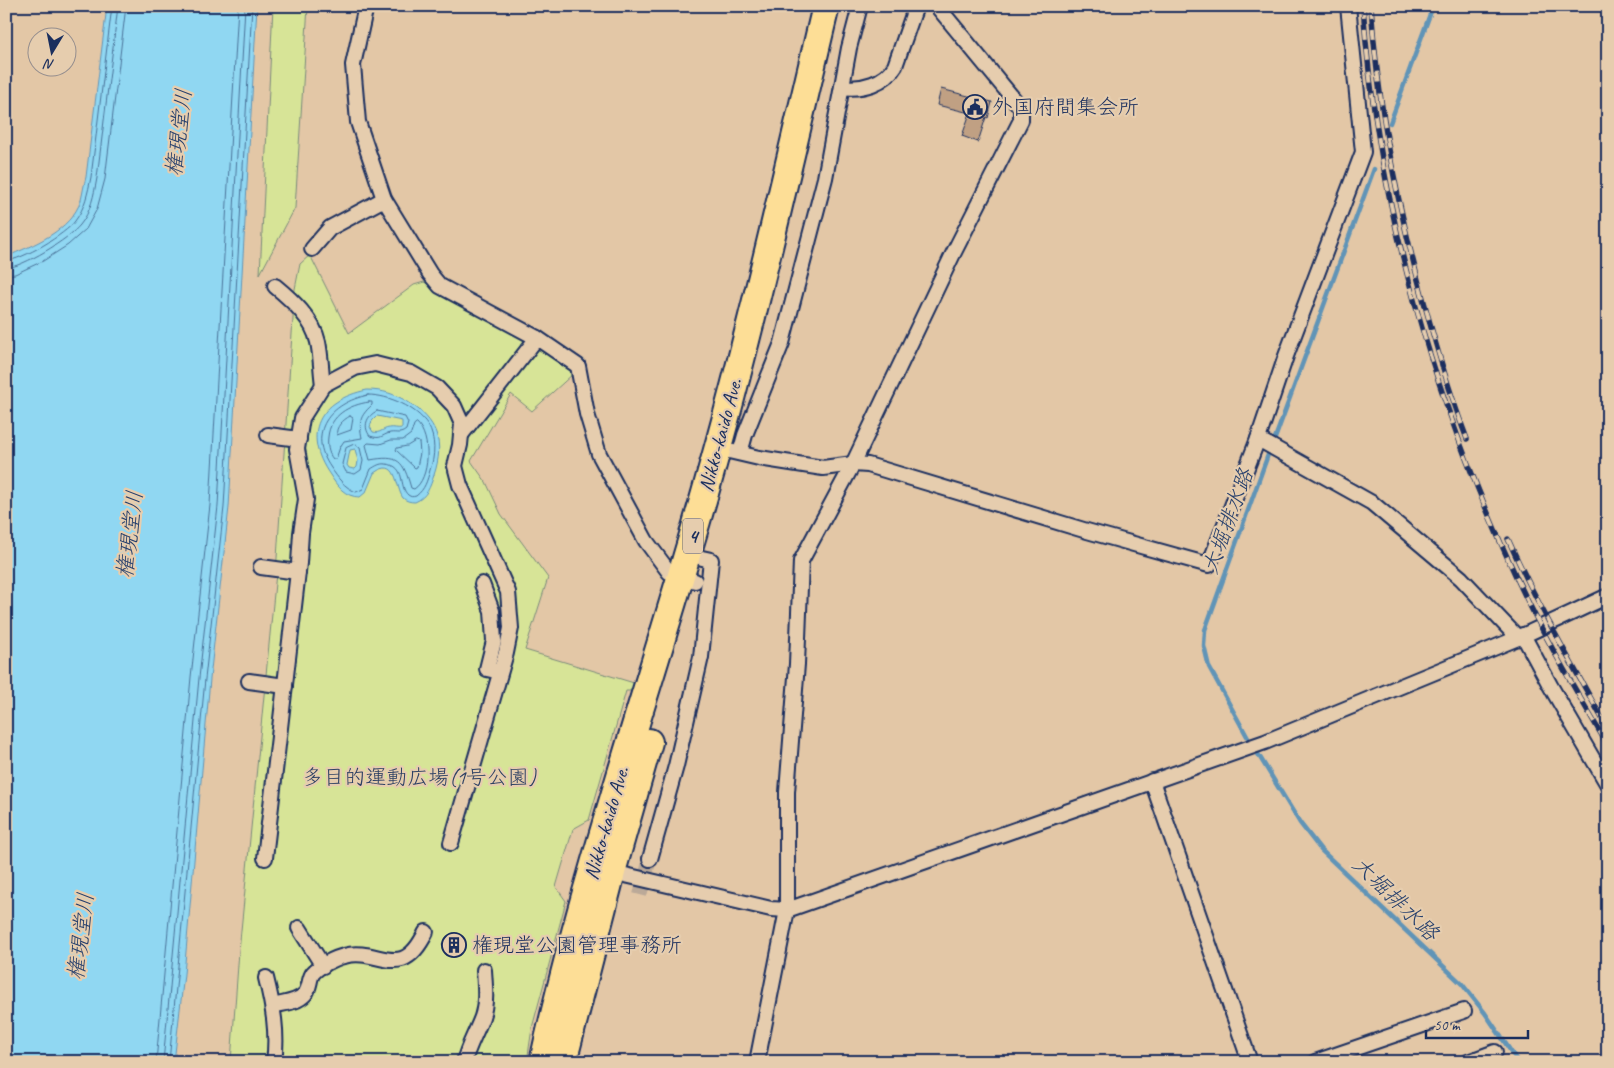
<svg xmlns="http://www.w3.org/2000/svg" width="1614" height="1068" font-family="Caveat,'Klee One',sans-serif">
	<rect width="100%" height="100%" fill="#e3c7a6"/>
	<filter id="ink" filterUnits="userSpaceOnUse"><feTurbulence type="fractalNoise" baseFrequency=".02" numOctaves="2"/><feDisplacementMap in="SourceGraphic" scale="10" xChannelSelector="R" yChannelSelector="G"/><feConvolveMatrix kernelMatrix="1 2 1 2 8 2 1 2 1" color-interpolation-filters="sRGB"/></filter>
	<g filter="url(#ink)">
		<!-- green -->
		<g fill="#d7e497" stroke="#798a7a">
			<polygon points="273,6 308,6 295,208 260,274"/>
			<polygon points="310,255 349,333 414,285 424,282 529,337 571,367 574,373 532,411 511,394 471,461 486,482 501,514 548,578 525,650 634,683 633,691 626,691 589,820 573,829 556,887 566,901 532,1028 527,1062 231,1062 239,951 276,573 295,289 300,264"/>
		</g>
		<!-- water -->
		<g fill="#90d7f2" stroke="#6194b7" fill-rule="evenodd">
			<path d="M 107,6 L 257,6 L 229,507 L 210,679 L 184,974 L 174,1062 L 6,1062 L 6,257 C 33,245 71,231 81,200 C 83,192 84,184 86,177 Z"/>
			<path d="M 367,390 C 383,390 395,394 408,402 C 437,420 445,442 434,475 C 430,487 427,497 415,502 C 410,502 406,501 403,498 C 395,487 398,456 374,473 L 366,492 L 360,497 C 345,497 337,486 330,475 C 301,433 319,400 367,390 ZM 377,416 L 402,421 L 402,428 C 397,429 394,427 389,428 C 382,429 380,434 373,432 L 370,427 L 372,421 ZM 355,449 L 358,461 L 357,467 L 355,469 L 349,468 L 347,465 L 350,450 Z"/>
		</g>
		<g fill="none" stroke-linecap="round" stroke-linejoin="round">
			<!-- shore -->
			<g stroke="#4a7299" stroke-width="1">
				<path d="M 6,261 C 22,260 66,234 75,221 C 85,208 88,192 91,177 L 112,6"/>
				<path d="M 6,268 C 23,267 69,239 80,225 C 91,212 94,194 97,178 L 118,6"/>
				<polyline points="6,275 15,274 43,261 68,245 86,229 97,209 105,179 126,6"/>
				<path d="M 368,395 C 389,395 416,407 428,425 C 436,439 435,456 430,470 C 427,481 425,489 416,496 C 412,497 411,497 408,495 C 398,486 407,466 386,464 C 380,463 376,466 371,469 L 363,489 L 356,492 C 344,487 338,478 331,468 C 306,432 330,403 368,395 Z"/>
				<path d="M 369,402 L 372,402 L 372,405 C 359,417 359,422 362,438 L 344,441 L 340,447 L 336,459 L 333,459 C 328,453 327,445 328,437 C 330,415 349,405 369,402 Z"/>
				<path d="M 377,411 L 405,417 L 408,423 L 406,430 C 400,435 397,432 390,433 C 381,435 382,440 370,436 C 363,427 366,416 377,411 Z"/>
				<path d="M 350,416 L 353,418 L 351,430 L 337,435 C 335,427 343,420 350,416 Z"/>
				<path d="M 417,423 C 432,437 430,479 414,489 L 411,488 C 403,460 399,455 370,460 L 366,445 L 368,443 L 380,444 L 391,440 L 403,440 L 411,434 L 414,425 Z"/>
				<polygon points="416,441 419,442 420,453 417,467 415,468 396,450 397,448 407,446"/>
				<polygon points="355,444 360,448 363,461 361,470 355,474 346,472 342,464 346,448"/>
				<polyline points="156,1062 191,677 210,505 238,6"/>
				<polyline points="163,1062 199,678 218,506 245,6"/>
				<polyline points="169,1062 205,679 224,507 252,6"/>
			</g>
			<!-- stream -->
			<g stroke="#6194b7" stroke-width="4.5">
				<polyline points="1390,123 1433,6"/>
				<polyline points="1274,441 1374,169"/>
				<polyline points="1248,738 1209,667 1204,646 1205,630 1269,452"/>
				<polyline points="1258,754 1300,823 1321,850 1462,984 1485,1013 1518,1062"/>
			</g>
		</g>
		<!-- building -->
		<g fill="#c0a083" stroke="#1b2f5e">
			<polygon points="941,89 992,102 988,118 986,117 978,142 962,136 970,113 937,105"/>
			<polygon points="453,933 466,945 454,957 442,944"/>
		</g>
		<g fill="none" stroke-linecap="round" stroke-linejoin="round">
			<!-- street-tunnel -->
			<polyline stroke="#bba998" stroke-width="14" stroke-dasharray="14 7" stroke-linecap="butt" points="640,895 650,859"/>
			<defs>
				<g id="street">
					<polyline points="366,6 353,65 358,122 384,199 430,274 440,286 537,338 578,366 587,414 599,454 646,541 669,572 695,581"/>
					<path d="M 842,87 C 862,90 885,83 895,66 L 916,6"/>
					<polyline points="312,249 330,228 384,199"/>
					<path d="M 275,286 C 292,300 313,319 318,342 C 321,356 321,371 323,385"/>
					<polyline points="268,435 299,439"/>
					<polyline points="461,435 537,338"/>
					<polyline points="1258,439 1372,503 1461,578 1518,638"/>
					<polyline points="729,451 759,458 823,468 853,464 868,465 1087,531 1209,565 1258,439 1286,356 1363,152 1348,6"/>
					<polyline points="740,453 745,435 782,343 825,178 849,48 860,6"/>
					<polyline points="261,567 298,572"/>
					<polyline points="482,584 492,611 494,641 487,669 500,672"/>
					<polyline points="1523,635 1551,687 1608,785"/>
					<polyline points="249,681 285,686"/>
					<polyline points="1152,781 1250,1062"/>
					<polyline points="265,858 299,563 301,533 306,499 297,449 302,418 323,385 355,368 375,364 411,373 437,388 454,406 462,424 460,445 455,466 460,485 508,592 511,628 506,653 451,843"/>
					<polyline points="650,859 676,766 701,657 711,560 702,558"/>
					<polyline points="608,871 771,909 787,910 1265,742 1518,638 1608,596"/>
					<polyline points="299,928 323,966"/>
					<path d="M 266,978 C 273,1006 278,1033 274,1062"/>
					<path d="M 273,1006 C 283,1003 297,1003 305,994 C 310,988 309,978 313,973 C 319,966 335,958 344,956 C 379,946 401,984 426,932"/>
					<path d="M 464,1062 C 468,1046 476,1033 482,1017 C 487,1002 485,986 484,970"/>
					<polyline points="757,1062 787,910 787,792 797,664 801,561 853,464 953,254 1021,120 1021,108 937,6"/>
					<polyline points="1315,1062 1464,1011"/>
					<polyline points="1468,1062 1495,1052"/>
				</g>
				<g id="highway">
					<path d="M 543,1062 C 586,867 653,678 707,486 C 752,328 788,166 826,6"/>
					<polyline points="563,1062 612,872 649,742"/>
				</g>
			</defs>
			<!-- street casing -->
			<use href="#street" stroke="#1b2f5e" stroke-width="18"/>
			<!-- highway casing -->
			<use href="#highway" stroke="#1b2f5e" stroke-width="30"/>
			<!-- street -->
			<use href="#street" stroke="#e6cdae" stroke-width="14"/>
			<!-- highway -->
			<use href="#highway" stroke="#fdde96" stroke-width="26"/>
			<defs>
				<g id="rail">
					<path d="M 1363,6 C 1377,205 1434,402 1519,583 C 1545,639 1577,692 1608,746"/>
					<path d="M 1371,6 C 1378,109 1398,210 1426,309 C 1438,353 1451,397 1467,439"/>
					<path d="M 1508,539 C 1537,604 1573,666 1608,729"/>
				</g>
			</defs>
			<!-- rail casing -->
			<use href="#rail" stroke="#1b2f5e" stroke-width="5.5"/>
			<!-- rail -->
			<use href="#rail" stroke="#e6cdae" stroke-width="4" stroke-dasharray="11" stroke-linecap="butt"/>
		</g>
	</g>
	<!-- icons -->
	<defs>
		<symbol id="civic-ring" viewBox="-11 -11 22 22"><circle r="9.5" fill="#e6cdae" stroke="#1b2f5e" stroke-width="1.5"/><path d="M-.6-6.5H3V-4.5H.6V-3L4-1V1h2V6H-6V1h2V-1L-.6-3ZM-1.2 2.5V6h2.4V2.5Z" fill="#1b2f5e"/></symbol>
		<symbol id="building-ring" viewBox="-11 -11 22 22"><circle r="9.5" fill="#e6cdae" stroke="#1b2f5e" stroke-width="1.5"/><path d="M-4-6H4V6H1V3H-1V6H-4ZM-2.5-4.3h1.7v1.8h-1.7ZM.8-4.3h1.7v1.8H.8ZM-2.5-1h1.7V.8h-1.7ZM.8-1h1.7V.8H.8Z" fill="#1b2f5e"/></symbol>
	</defs>
	<g fill-rule="evenodd">
		<use href="#civic-ring" x="961" y="93" width="28" height="28"/>
		<use href="#building-ring" x="440" y="931" width="28" height="28"/>
	</g>
	<g text-anchor="middle" stroke-width="4.5" stroke-linejoin="round" paint-order="stroke">
		<!-- shield labels -->
		<rect fill="#e6cdae" stroke="#585e76" stroke-width="1" x="683" y="518.5" width="20" height="35" rx="4"/>
		<g font-size="20" font-weight="bold" fill="#1b2f5e">
			<text x="693" y="543">4</text>
		</g>
		<!-- poi labels -->
		<g font-size="21" fill="#1b2f5e" stroke="#e6cdae" text-anchor="start">
			<text x="992" y="114">外国府間集会所</text>
			<text x="472" y="952">権現堂公園管理事務所</text>
		</g>
		<!-- street labels -->
		<g font-size="21" fill="#1b2f5e" stroke="#e6cdae">
			<text transform="translate(720 435) rotate(-75)" y="7">Nikko-kaido Ave.</text>
			<text transform="translate(606 823) rotate(-74)" y="7">Nikko-kaido Ave.</text>
		</g>
		<!-- park labels -->
		<g font-size="21" fill="#2e4164" stroke="#e6cdae">
			<text x="419" y="784">多目的運動広場(1号公園)</text>
		</g>
		<!-- water labels -->
		<g font-size="22" font-style="italic" fill="#27406d" stroke="#e6cdae">
			<text transform="translate(178 132) rotate(-83)" y="8">権現堂川</text>
			<text transform="translate(1227 521) rotate(-70)" y="8">大堀排水路</text>
			<text transform="translate(129 534) rotate(-83)" y="8">権現堂川</text>
			<text transform="translate(1396 898) rotate(44)" y="8">大堀排水路</text>
			<text transform="translate(80 936) rotate(-83)" y="8">権現堂川</text>
		</g>
	</g>
	<!-- margin -->
	<rect width="1614" height="1068" fill="none" stroke="#e6cdae" stroke-width="25"/>
	<rect x="12" y="12" width="1589" height="1043" fill="none" stroke="#1b2f5e" stroke-width="2" filter="url(#ink)"/>
	<!-- north arrow -->
	<g transform="translate(52 52) rotate(190)"><circle r="24" fill="#e6cdae" stroke="#958e8e"/>
	<path d="M0-4L9 19L0 12L-9 19Z" fill="#1b2f5e"/>
	<text y="-8" font-size="14" font-weight="bold" text-anchor="middle" fill="#1b2f5e">N</text>
	</g>
	<!-- scale -->
	<path d="M1426 1030v8h102v-8" fill="none" stroke="#1b2f5e" stroke-width="2.5"/>
	<text x="1434" y="1030" font-size="15" fill="#1b2f5e" stroke="#e6cdae" stroke-width="4" paint-order="stroke">50 m</text>
</svg>
